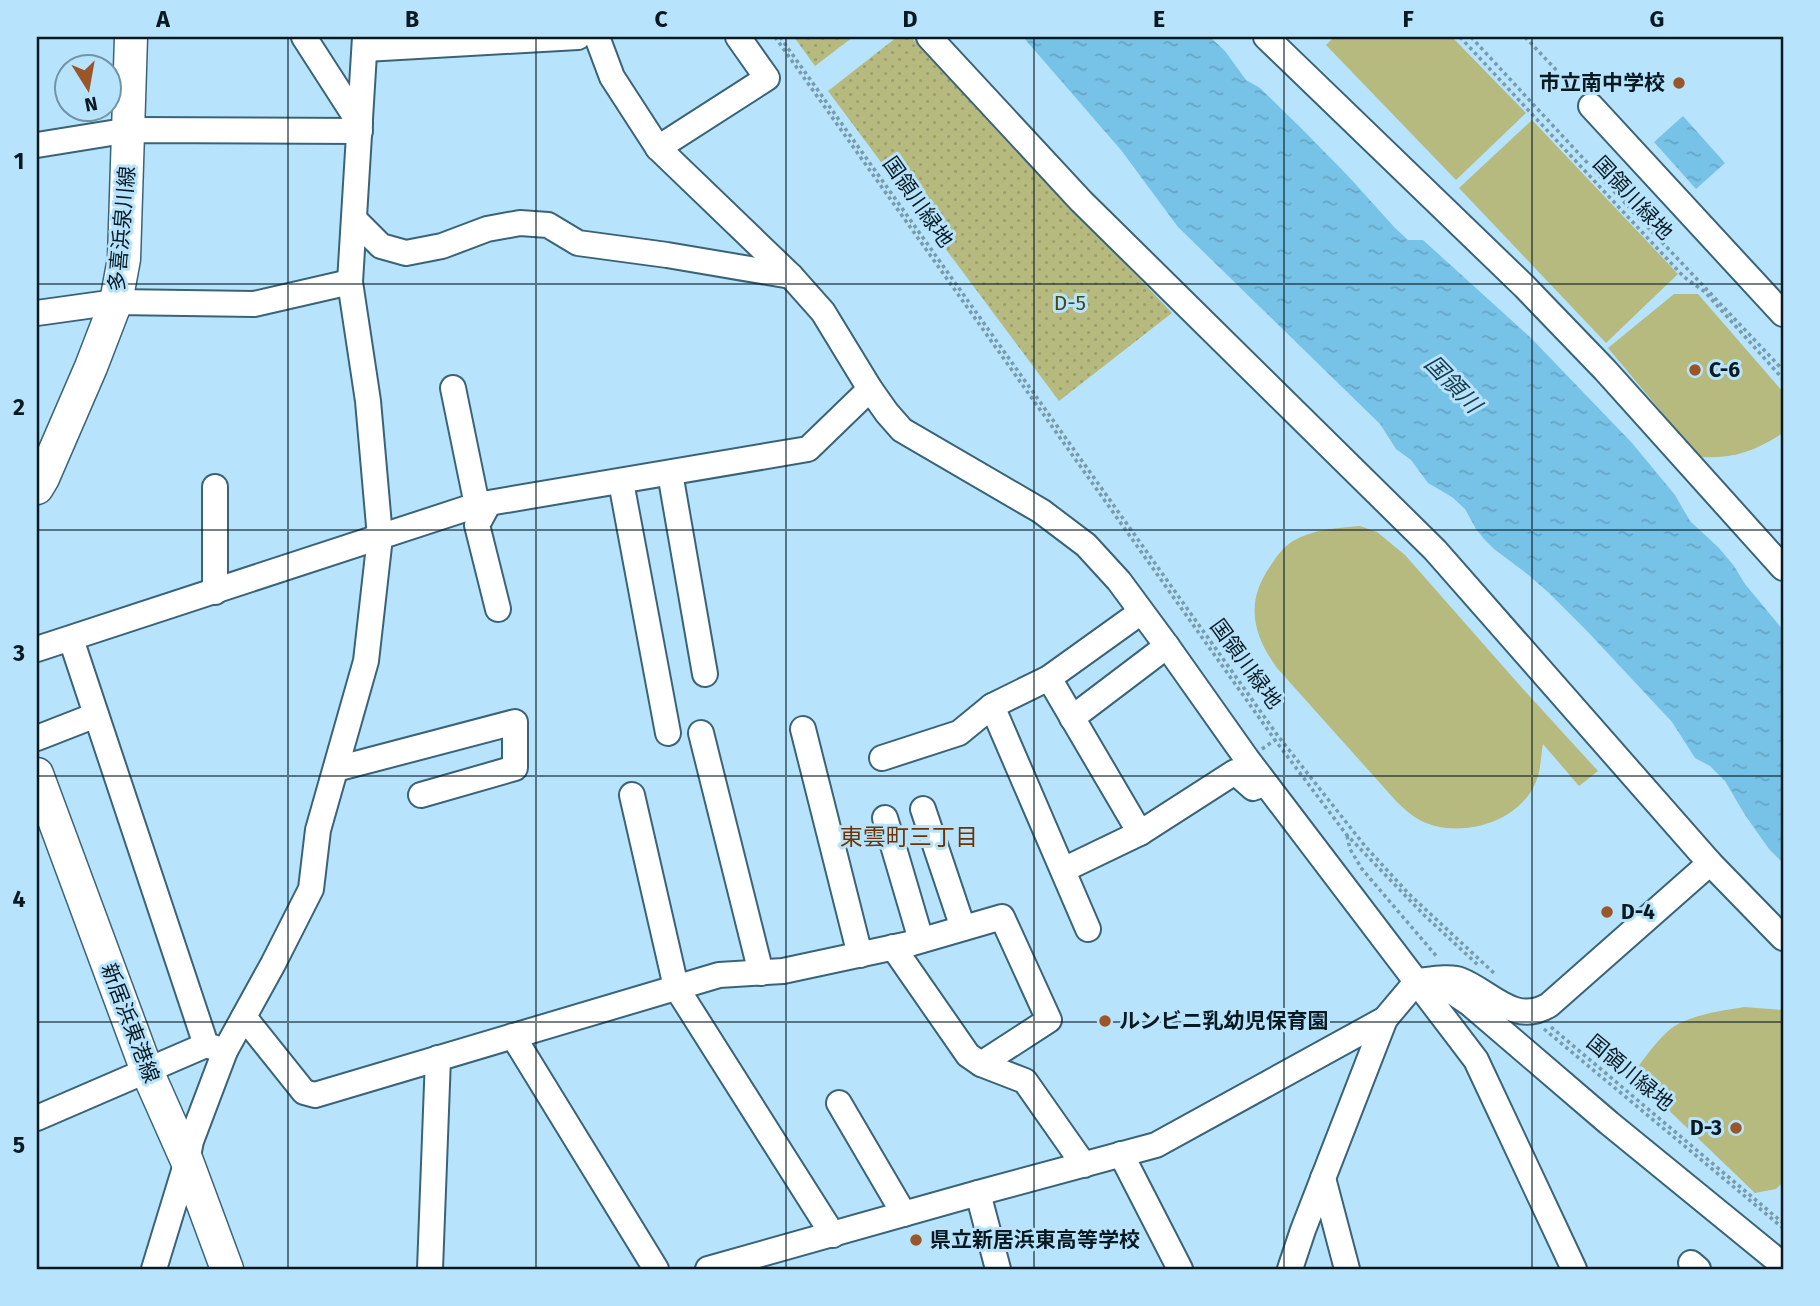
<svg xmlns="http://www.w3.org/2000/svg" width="1820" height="1306" font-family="'Fira Sans','Noto Sans JP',sans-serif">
	<defs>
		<pattern id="park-dots" width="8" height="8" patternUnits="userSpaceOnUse" patternTransform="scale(1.75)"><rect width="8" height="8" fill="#b6ba7e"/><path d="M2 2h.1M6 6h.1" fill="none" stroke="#9b9f6d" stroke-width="1.8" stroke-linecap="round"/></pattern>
		<pattern id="water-ripples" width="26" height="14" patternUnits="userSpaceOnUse" patternTransform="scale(1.75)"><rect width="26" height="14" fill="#77c2e7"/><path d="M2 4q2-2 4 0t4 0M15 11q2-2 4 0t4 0" fill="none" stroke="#65a6c6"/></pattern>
	</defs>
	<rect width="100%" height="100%" fill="#b7e4fc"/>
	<!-- park -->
	<g fill="url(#park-dots)">
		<polygon points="794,37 853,37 815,66"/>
		<polygon points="897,37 911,37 1172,313 1059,401 828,91"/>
	</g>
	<!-- pitch -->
	<g fill="#b6ba7e">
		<polygon points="1334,37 1452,37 1526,113 1456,180 1326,45"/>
		<polygon points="1532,120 1678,274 1606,343 1459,188"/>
		<path d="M 1674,294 L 1698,294 L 1783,392 L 1783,433 C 1755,451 1733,459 1699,457 L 1608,348 Z"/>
		<path d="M 1360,526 L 1377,532 L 1405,555 L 1523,689 L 1598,771 L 1579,786 L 1543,744 C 1541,754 1541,766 1538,776 C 1525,820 1466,839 1426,823 C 1414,818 1405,810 1396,801 L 1277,668 C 1252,633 1245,602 1271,565 C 1277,556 1283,547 1293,541 C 1313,529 1337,528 1360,526 Z"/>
		<path d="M 1744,1007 L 1783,1010 L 1783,1182 L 1776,1189 L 1755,1193 L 1632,1075 C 1643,1060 1654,1044 1667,1032 C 1685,1015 1721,1011 1744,1007 Z"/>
	</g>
	<!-- water -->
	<g fill="url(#water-ripples)">
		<polygon points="1023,37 1210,37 1225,51 1246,80 1260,88 1304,131 1349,177 1395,228 1408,240 1423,240 1531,338 1632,443 1675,495 1690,521 1719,548 1734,566 1745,584 1783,630 1783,863 1769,849 1745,815 1725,781 1710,766 1695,758 1672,722 1588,632 1549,593 1526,573 1494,549 1484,539 1476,529 1465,509 1452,497 1428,483 1411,460 1396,449 1380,424 1178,227 1121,150"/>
		<polygon points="1683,116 1725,163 1696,189 1654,142"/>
	</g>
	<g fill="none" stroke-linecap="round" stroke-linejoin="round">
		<defs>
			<g id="minor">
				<polyline points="304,37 360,124"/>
				<polyline points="597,37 612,77 658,148 791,276 823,312 870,389 887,413 902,430 1041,511 1086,545 1119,581 1167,646 1247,759 1476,1060 1574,1269"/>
				<polyline points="929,37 1081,201 1435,550 1710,863"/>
				<polyline points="1266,37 1524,286 1605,370 1783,568"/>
				<polyline points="365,49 578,37"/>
				<polyline points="1591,106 1783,314"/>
				<polyline points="37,145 130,130 360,131"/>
				<polyline points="658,148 767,78 738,37"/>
				<polyline points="354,219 381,246 406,253 442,246 487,229 520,223 548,225 578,243 667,255 791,276"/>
				<polyline points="350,282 365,37"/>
				<polyline points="37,313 116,302 254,304 350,282 368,401 380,537 366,661 318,830 311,889 273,964 225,1051 191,1141 187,1161 154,1269"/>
				<polyline points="453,388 477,505"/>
				<polyline points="670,473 705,674"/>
				<polyline points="621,482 668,733"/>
				<polyline points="489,503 477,525 498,609"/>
				<polyline points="215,592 215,487"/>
				<polyline points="71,639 206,1045 225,1051"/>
				<polyline points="37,649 477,505 808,449 870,389"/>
				<polyline points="1049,678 1140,833"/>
				<polyline points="992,706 1049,678 1141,612"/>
				<polyline points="1072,718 1167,646"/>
				<polyline points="803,729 860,955"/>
				<polyline points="701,733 761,973"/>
				<polyline points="37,738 96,715"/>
				<polyline points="882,758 959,733 992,706 1088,929"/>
				<polyline points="336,769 515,722 515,768 421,795"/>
				<polyline points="632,795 676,987 833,1235"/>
				<polyline points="923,809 963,928"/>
				<polyline points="885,818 921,940"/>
				<polyline points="1063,870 1140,833 1235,772 1253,788 1261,785"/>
				<polyline points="893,947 968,1055 981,1064"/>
				<polyline points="1448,989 1469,1003 1609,1123 1783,1265"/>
				<polyline points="244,1017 304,1092 315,1095 719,975 783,971 909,944 1002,917 1049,1020 981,1064 1025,1081 1084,1165"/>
				<polyline points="513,1036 656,1269"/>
				<polyline points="839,1103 904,1214"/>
				<polyline points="37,1118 206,1045"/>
				<polyline points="1121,1154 1180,1269"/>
				<polyline points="1323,1178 1347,1269"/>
				<polyline points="978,1193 998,1269"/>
				<polyline points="1691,1263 1698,1269"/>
				<polyline points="430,1269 438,1058"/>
				<path d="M 708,1269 L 978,1193 L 1156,1145 L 1385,1019 L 1417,981 C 1428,980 1451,976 1460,980 C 1491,992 1514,1026 1549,1005 L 1710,863 L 1783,938"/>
				<polyline points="1290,1269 1303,1230 1385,1019"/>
			</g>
			<g id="major">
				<polyline points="37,488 43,478 91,367 116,302 124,259 131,37"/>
				<polyline points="37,774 147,1071 187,1161 227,1269"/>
			</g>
		</defs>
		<!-- minor casing -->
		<use href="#minor" stroke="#3a6378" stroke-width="28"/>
		<!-- major casing -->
		<use href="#major" stroke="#3a6378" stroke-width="35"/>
		<!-- path -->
		<g stroke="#789bae" stroke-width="3.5" stroke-dasharray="3.5 3.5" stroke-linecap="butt">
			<polyline points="775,37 1275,740 1346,834 1424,915 1478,965"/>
			<polyline points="780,37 1278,736 1365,846 1409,894 1495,974"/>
			<polyline points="1460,37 1684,277 1705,292 1783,379"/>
			<polyline points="1471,37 1606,183 1783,370"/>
			<polyline points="1525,37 1577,92"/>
			<polyline points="1262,749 1275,740"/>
			<polyline points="1347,836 1350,849 1362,869 1438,958"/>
			<polyline points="1551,1027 1783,1223"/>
			<polyline points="1544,1029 1783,1228"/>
		</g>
		<!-- minor -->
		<use href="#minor" stroke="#fff" stroke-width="24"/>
		<!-- major -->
		<use href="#major" stroke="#fff" stroke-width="32"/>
	</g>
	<!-- grid -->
	<path fill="none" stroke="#081921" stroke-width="2" stroke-opacity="0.55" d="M 288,37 L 288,1269M 536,37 L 536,1269M 786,37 L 786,1269M 1034,37 L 1034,1269M 1284,37 L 1284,1269M 1532,37 L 1532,1269M 37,284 L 1783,284M 37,530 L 1783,530M 37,776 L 1783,776M 37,1022 L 1783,1022"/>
	<!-- markers -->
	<g fill="#9a5629" stroke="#b7e4fc" stroke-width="2.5">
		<circle cx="1679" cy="83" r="7"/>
		<circle cx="1695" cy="370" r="7"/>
		<circle cx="1607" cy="912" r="7"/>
		<circle cx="1105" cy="1021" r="7"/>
		<circle cx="1736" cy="1128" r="7"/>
		<circle cx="916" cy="1240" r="7"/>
	</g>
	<g text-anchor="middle" stroke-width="6" stroke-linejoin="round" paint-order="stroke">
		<!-- poi labels -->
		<g font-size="21" font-weight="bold" fill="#081921" stroke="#b7e4fc" text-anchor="start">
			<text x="1665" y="90" text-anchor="end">市立南中学校</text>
			<text x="1709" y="377">C-6</text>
			<text x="1621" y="919">D-4</text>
			<text x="1119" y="1028">ルンビニ乳幼児保育園</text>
			<text x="1722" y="1135" text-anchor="end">D-3</text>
			<text x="930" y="1247">県立新居浜東高等学校</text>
		</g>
		<!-- street labels -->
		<g font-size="21" fill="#081921" stroke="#b7e4fc">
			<text transform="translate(1633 198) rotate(47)" y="7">国領川緑地</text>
			<text transform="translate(918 202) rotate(55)" y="7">国領川緑地</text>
			<text transform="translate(122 229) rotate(-85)" y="7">多喜浜泉川線</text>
			<text transform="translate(1246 664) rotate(54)" y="7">国領川緑地</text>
			<text transform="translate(130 1023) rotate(69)" y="7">新居浜東港線</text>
			<text transform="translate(1630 1073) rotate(40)" y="7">国領川緑地</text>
		</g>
		<!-- park labels -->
		<g font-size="21" fill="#464813" stroke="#b7e4fc">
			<text x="1070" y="310">D-5</text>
		</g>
		<!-- water labels -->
		<g font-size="23" font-style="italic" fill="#193c4c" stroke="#b7e4fc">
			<text transform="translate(1453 384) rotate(46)" y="8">国領川</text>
		</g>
		<!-- neighbourhood labels -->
		<g font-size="23" fill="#6e3303" stroke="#b7e4fc">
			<text x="909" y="845">東雲町三丁目</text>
		</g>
	</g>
	<!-- border -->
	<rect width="1820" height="1306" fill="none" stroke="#b7e4fc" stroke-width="77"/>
	<!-- north arrow -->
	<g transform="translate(88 88) rotate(169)"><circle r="33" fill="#b7e4fc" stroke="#7193a4" stroke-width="2"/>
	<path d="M0-5L12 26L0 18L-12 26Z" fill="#9a5629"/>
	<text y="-10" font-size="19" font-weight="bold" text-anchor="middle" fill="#081921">N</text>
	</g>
	<rect x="38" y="38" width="1744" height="1230" fill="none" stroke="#081921" stroke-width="2.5"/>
	<g font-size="23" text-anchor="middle" font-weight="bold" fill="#081921">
		<text x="163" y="27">A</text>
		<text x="412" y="27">B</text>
		<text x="661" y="27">C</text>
		<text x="910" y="27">D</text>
		<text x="1159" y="27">E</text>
		<text x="1408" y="27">F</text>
		<text x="1657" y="27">G</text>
		<text x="19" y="169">1</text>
		<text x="19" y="415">2</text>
		<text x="19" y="661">3</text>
		<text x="19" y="907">4</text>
		<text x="19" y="1153">5</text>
	</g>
</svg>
